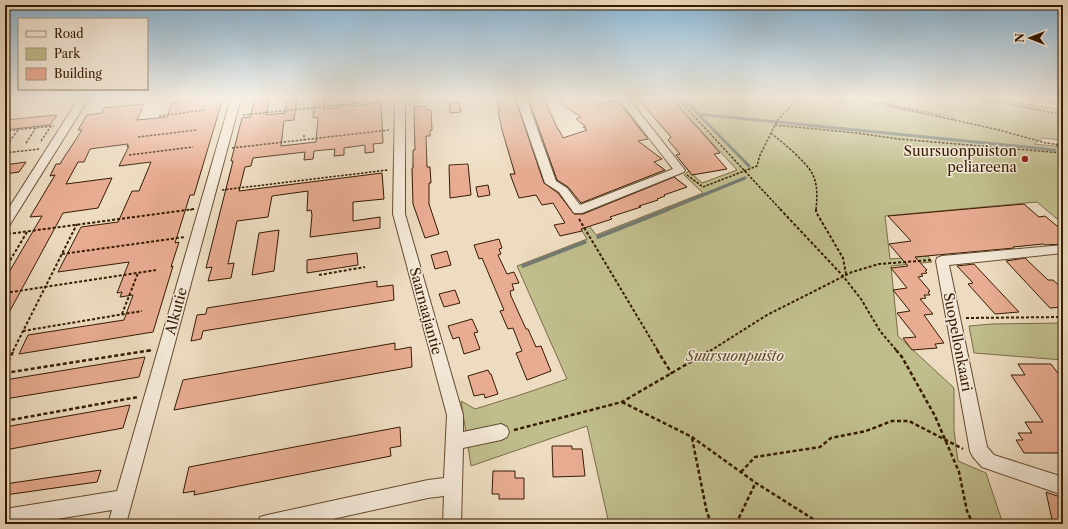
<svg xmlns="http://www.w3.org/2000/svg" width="1068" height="529" font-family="'Libre Caslon Text',serif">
	<rect width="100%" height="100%" fill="#eddcc1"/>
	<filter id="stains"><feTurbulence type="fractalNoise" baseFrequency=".005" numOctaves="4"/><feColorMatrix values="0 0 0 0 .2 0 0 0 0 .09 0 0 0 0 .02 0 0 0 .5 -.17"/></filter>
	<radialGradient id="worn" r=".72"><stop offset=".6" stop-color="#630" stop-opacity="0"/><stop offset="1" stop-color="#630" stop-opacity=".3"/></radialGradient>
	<!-- green -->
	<g fill="#c0be8d" stroke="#7b6c46" fill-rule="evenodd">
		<path d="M 671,98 L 990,98 L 1063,110 L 1063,140 L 1042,138 L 1034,144 L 1063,147 L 1063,224 L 1037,202 L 885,216 L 890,259 L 928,256 L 932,262 L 891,266 L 898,336 L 954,388 L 954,430 L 958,461 L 986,473 L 1003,524 L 609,524 L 587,426 L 471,466 L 461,401 L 475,409 L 520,395 L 567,379 L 517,266 L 587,239 L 575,219 L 582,216 L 596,235 L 703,193 L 684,175 L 689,171 L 702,183 L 737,170 ZM 872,101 L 952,117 L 954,120 L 871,103 Z"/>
		<polygon points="1063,323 1063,360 974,353 969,326 992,324"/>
	</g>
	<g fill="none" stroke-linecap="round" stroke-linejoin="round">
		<!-- stream-far1 -->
		<g stroke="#737a70" stroke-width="3">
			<polyline points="683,98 698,114 1055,150"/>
			<polyline points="698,114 749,166"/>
			<polyline points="666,210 745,178"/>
		</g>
		<!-- stream -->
		<g stroke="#737a70" stroke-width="3.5">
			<polyline points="598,237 669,209"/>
			<polyline points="523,266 585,242"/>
		</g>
	</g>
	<!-- building -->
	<g fill="#e8ac92" stroke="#361b00">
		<polygon points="203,98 223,98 194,195 190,195 175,243 179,242 171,267 173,266 153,332 19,354 28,335 124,320 133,295 120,297 122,292 117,293 129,262 58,272 81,227 118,222 132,191 139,191 151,162 119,166 129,146 127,147 128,144 97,148 90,149 84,162 78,162 66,184 112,178 98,208 63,213 5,320 5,279 42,216 30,217 55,175 50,176 56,164 60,164 63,159 82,130 78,130 87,115 102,113 104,108 144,104 137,120 167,117 171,105 173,103"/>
		<polygon points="255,98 270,98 266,115 285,113 287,100 297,99 294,120 284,121 281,146 316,142 318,117 313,118 315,98 324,98 324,109 342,107 343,98 353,98 353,106 381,103 383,143 373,144 374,152 365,153 365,145 344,148 344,155 334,156 335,149 314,151 313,159 304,160 305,152 253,158 251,166 245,167 239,191 382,173 384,199 353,202 353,221 380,217 380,228 310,237 312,215 311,210 307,211 308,191 272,196 268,217 237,221 228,264 234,263 231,278 208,281 212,267 206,268 233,161 231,161 242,118 250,117"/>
		<polygon points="497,98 515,98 544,183 558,193 574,214 583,214 674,177 687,187 664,195 665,196 657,199 658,200 639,206 641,207 610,217 612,219 581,229 582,231 560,236 554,225 565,223 553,203 542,205 536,195 519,198 510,174 515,174 502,130 498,111 500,111"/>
		<polygon points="528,98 544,98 558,130 559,130 563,138 587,130 583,127 586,127 576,119 581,117 552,98 593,98 597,105 613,100 622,106 648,139 638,141 662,159 654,162 665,170 581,203 568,187 557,180"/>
		<polygon points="637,98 671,98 720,153 714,154 727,169 692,175 676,155 680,154 668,140 671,137"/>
		<polygon points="459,102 461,112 450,113 449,103"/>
		<polygon points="426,106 426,109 431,110 432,130 430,131 430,136 426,136 427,167 430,167 431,183 429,183 429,204 439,234 425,238 413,204 412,168 413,168 413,150 415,150 414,107"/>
		<polygon points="57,115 50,125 5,130 5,120"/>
		<polygon points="26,162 19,172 5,174 5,165"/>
		<polygon points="468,164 471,195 450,198 449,165"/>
		<polygon points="488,185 490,195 478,197 476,187"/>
		<polygon points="1024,204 1039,217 1045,216 1063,231 1063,244 1045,245 1043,244 1013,247 1014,248 915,257 927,270 925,271 927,273 921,274 923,276 918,277 930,291 928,292 930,295 924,295 926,298 920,299 933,314 924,315 944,343 935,344 937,348 912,350 903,338 916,337 897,313 910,311 893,290 907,288 891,268 908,266 889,244 911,241 888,216"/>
		<polygon points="279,230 274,271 252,275 259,233"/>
		<polygon points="499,239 502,248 499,249 501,254 498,255 507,274 514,272 519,283 512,284 514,290 510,291 511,296 526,329 528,329 536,347 541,346 551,371 527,380 516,353 522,351 513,328 508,329 500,311 504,310 482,258 479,259 474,245"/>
		<polygon points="447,251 451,265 435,269 431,255"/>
		<polygon points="357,253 358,265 307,273 307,260"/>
		<polygon points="1025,258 1048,280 1053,280 1063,289 1063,307 1050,308 1006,261"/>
		<polygon points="974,264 987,278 1019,312 995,314 968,284 973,283 957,266"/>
		<polygon points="377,281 377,287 393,285 394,300 203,331 201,339 191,341 197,315 206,314 207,308"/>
		<polygon points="455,290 460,303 444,307 439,294"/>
		<polygon points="472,319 478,332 474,333 480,349 464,354 459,337 453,339 448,326"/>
		<polygon points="395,343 395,350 411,347 412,367 174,410 183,380"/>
		<polygon points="145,357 139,377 5,399 5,380"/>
		<polygon points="1018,364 1051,364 1063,380 1063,453 1024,453 1016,440 1023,440 1018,433 1032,433 1025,422 1043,422 1011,375 1025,375"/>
		<polygon points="488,370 490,374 491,374 498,394 485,398 484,394 474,396 468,376"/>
		<polygon points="130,405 123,428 5,450 5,427"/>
		<polygon points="400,427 401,446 390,448 391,456 194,495 195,491 183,493 189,467"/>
		<polygon points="552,446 572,446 572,449 582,449 585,476 553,477"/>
		<polygon points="101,470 97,482 5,495 5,484"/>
		<polygon points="493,471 515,471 515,478 524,478 524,499 499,499 499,494 492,494"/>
		<polygon points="1046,492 1063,498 1063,524 1053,524"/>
	</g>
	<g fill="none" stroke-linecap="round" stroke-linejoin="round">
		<defs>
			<g id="minor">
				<polygon points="79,98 89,98 9,226 5,227 5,214"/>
				<polygon points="231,98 241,98 126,524 108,524 112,510 26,524 5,524 5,509 117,491"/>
				<polygon points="395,98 405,98 405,214 463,415 463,432 501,424 507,427 509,432 507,437 501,440 463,448 461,524 443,524 444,496 428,498 310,524 258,524 260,517 267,515 428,480 444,478 447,415 393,214"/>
				<polygon points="516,98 526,98 556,181 567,188 580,205 673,169 618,98 628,98 685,170 684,172 582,213 574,213 559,192 545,183"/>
				<polygon points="1063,245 1063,253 949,265 987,447 994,455 1063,477 1063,495 982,467 973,457 970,451 936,261 937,258 942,256"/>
			</g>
			<polygon id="highway" points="1045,98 1063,98 1063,104 1047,101"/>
		</defs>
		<!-- minor casing -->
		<use href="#minor" stroke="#644b30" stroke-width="2"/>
		<!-- highway casing -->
		<use href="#highway" stroke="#361b00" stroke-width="2"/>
		<!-- path-far2 -->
		<g stroke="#361b00" stroke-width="1.5" stroke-dasharray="2.5 1.5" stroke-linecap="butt">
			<polyline points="677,98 781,210"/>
			<polyline points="857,98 999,130 1046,143 1063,145"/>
			<polyline points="968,98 1005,103 1053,113 1063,113"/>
			<polyline points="243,115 389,100"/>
			<polyline points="159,116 205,110"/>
			<polyline points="775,125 857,133 899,139 1062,153"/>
			<polyline points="5,131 54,126"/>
			<path d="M 771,133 C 783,143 807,162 813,175 C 818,186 817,199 816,210"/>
			<polyline points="304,135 304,140"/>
			<polyline points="138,137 197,130"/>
			<polyline points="41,141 51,126"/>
			<polyline points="26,143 36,128"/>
			<polyline points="1056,144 1063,155"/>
			<polyline points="7,145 18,130"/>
			<polyline points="232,148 389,130"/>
			<polyline points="5,153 39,149"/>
			<polyline points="129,155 193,147"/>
			<polyline points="687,175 703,187 757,166 760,155 777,121 798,98"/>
			<polyline points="222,190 388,170"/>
			<polyline points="190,210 194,209"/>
		</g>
		<!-- path-far1 -->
		<g stroke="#361b00" stroke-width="2" stroke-dasharray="3 2" stroke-linecap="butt">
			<polyline points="780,209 843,276 861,299 880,331 897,351"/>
			<polyline points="816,209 816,212 843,258 846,274"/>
			<polyline points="579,219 658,351"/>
			<polyline points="8,234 194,209"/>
			<polyline points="62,254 185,237"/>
			<polyline points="5,269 27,232"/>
			<polyline points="319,275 365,267"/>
			<polyline points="5,293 156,270"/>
			<polyline points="122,314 138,273"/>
			<polyline points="966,318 1063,317"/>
			<polyline points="23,331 142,311"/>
			<polyline points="13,351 77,224"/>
			<polyline points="148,351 152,350"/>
			<polyline points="710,351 767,315 852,272 879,264 931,260"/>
		</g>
		<!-- path -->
		<g stroke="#361b00" stroke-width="2.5" stroke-dasharray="4 2.5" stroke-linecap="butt">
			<polyline points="657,350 672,374"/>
			<polyline points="896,350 902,357 935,416 959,472 967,511 973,524"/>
			<polyline points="5,367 14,350"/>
			<polyline points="5,373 152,350"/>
			<polyline points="622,402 692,437 756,483 821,524"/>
			<polyline points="5,421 138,397"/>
			<polyline points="514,430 622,402 711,350"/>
			<polyline points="692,438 707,513 712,524"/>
			<polyline points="741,472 755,457 820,447 831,438 866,431 892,421 909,421 963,449"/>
			<polyline points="736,524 755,484"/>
		</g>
		<!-- minor -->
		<use href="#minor" fill="#f3e8d7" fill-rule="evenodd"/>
		<!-- highway -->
		<use href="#highway" fill="#e6be80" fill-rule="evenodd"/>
	</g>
	<!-- sky -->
	<linearGradient id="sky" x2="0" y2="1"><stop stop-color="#89b6d6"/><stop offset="0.57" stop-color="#f7efe3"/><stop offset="1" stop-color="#f7efe3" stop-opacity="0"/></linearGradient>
	<rect width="1068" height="172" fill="url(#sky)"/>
	<!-- markers -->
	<circle fill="#8f2418" stroke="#f3e8d7" stroke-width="1.5" cx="1025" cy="159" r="4"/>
	<g text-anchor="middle" stroke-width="3" stroke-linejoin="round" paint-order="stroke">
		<!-- poi labels -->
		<g font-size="14" fill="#361b00" stroke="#f3e8d7" text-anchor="end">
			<text x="1017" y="156">Suursuonpuiston<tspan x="1017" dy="16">peliareena</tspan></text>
		</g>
		<!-- street labels -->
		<g font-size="14" fill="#361b00" stroke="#f3e8d7">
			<text transform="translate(176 311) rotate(-75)" y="5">Alkutie</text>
			<text transform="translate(426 311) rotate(75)" y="5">Saarnaajantie</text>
			<text transform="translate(958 342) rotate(79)" y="5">Suopellonkaari</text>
		</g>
		<!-- park labels -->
		<g font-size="14" font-style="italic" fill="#5f4c2a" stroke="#f3e8d7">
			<text x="735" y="361">Suursuonpuisto</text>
		</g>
	</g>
	<!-- margin -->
	<rect width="1068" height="529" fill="none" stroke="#eddcc1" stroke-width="20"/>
	<rect x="6" y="6" width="1056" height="517" fill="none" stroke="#361b00" stroke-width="2"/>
	<rect x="10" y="10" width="1048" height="509" fill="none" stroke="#361b00"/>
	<!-- legend -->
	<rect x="18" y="18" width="130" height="72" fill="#f3e8d7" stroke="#a79681"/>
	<rect x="26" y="31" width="20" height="6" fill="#f3e8d7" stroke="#a79681"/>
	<text x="54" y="38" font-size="12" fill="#361b00">Road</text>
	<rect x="26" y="48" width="20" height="12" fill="#c0be8d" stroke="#a79681"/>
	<text x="54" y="58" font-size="12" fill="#361b00">Park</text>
	<rect x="26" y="68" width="20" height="12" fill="#e8ac92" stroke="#a79681"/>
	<text x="54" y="78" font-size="12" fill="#361b00">Building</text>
	<!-- north arrow -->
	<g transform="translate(1030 38) rotate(270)" stroke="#f3e8d7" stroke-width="3" paint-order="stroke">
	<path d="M0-3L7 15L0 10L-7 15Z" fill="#361b00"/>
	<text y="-6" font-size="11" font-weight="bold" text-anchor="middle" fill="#361b00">N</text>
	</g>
	<rect width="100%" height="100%" filter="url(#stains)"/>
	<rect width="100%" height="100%" fill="url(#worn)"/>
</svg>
